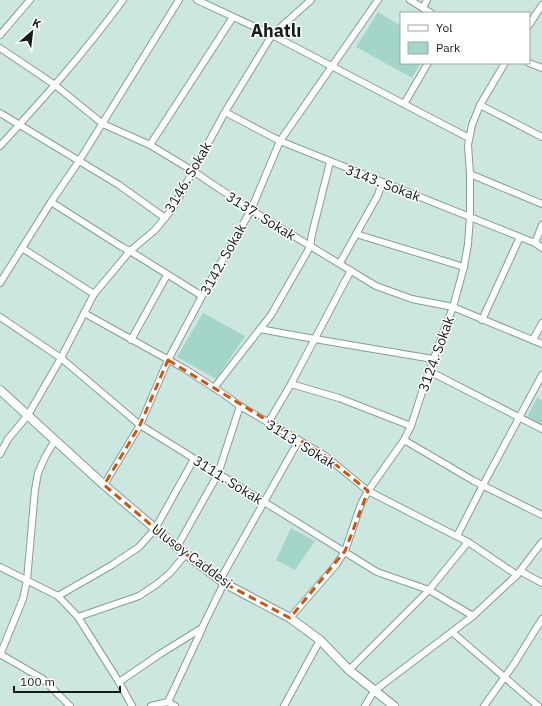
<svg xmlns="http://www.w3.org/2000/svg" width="542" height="706" font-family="'IBM Plex Sans',sans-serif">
	<rect width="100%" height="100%" fill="#cce7e0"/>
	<!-- green -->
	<g fill="#a3d5c9">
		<polygon points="378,12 401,26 401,63 421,63 412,78 356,47"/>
		<polygon points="203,313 245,336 216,379 177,357"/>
		<polygon points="537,398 542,400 542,425 527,417"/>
		<polygon points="291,528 315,541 295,570 276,560"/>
	</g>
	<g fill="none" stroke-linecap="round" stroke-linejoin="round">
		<defs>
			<g id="street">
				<polyline points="197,0 272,35 469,138"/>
				<polyline points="410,0 431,13"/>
				<polyline points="423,8 427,0"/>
				<polyline points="529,25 542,5"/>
				<polyline points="0,35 30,0"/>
				<polyline points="0,48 55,85 103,124 150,145 193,171 251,210 376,286 412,299 453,307 542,344"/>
				<polyline points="529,63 542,68"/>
				<polyline points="404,104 428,63"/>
				<polyline points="480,105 542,137"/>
				<polyline points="225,112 280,141 535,243 542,248"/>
				<polyline points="0,113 119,185 165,218"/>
				<polyline points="150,145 233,17"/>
				<path d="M 0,146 C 43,99 85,52 123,0"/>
				<polyline points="470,174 542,204"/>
				<polyline points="51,202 122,247 130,251 202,296"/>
				<polyline points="356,234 464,267"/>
				<polyline points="535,243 542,225"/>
				<polyline points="22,248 94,294"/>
				<polyline points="340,263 378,195 382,182"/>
				<polyline points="0,283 51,202 79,161 179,0"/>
				<polyline points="84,313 185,369 225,395 240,406 324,455 368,491 468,542 517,575"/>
				<polyline points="0,317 61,358 140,425 377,572 429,590 473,616"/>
				<polyline points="482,320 520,237"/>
				<path d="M 260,329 C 317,340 375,349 433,359"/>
				<polyline points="131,340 167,275"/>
				<polyline points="533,340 542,323"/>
				<polyline points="429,371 542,429"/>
				<polyline points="291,384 339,398 411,426"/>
				<polyline points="214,388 271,315 310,247 312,234 330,162"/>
				<polyline points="268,423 291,384 350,272"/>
				<polyline points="404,440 474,481 542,515"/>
				<polyline points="0,454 8,439 28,415 61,358 94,294 130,251 155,230 173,208 225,112 272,35 311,0"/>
				<polyline points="104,485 140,425 168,360 202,296 251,210 280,141 378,0"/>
				<polyline points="457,536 483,485 542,375"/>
				<polyline points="177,547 218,474 240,406"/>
				<polyline points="0,567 58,596 78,617 119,682 132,706"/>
				<polyline points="520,571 542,583"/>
				<polyline points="220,580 299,440"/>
				<polyline points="58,596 112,565 139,547 155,529 194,459"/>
				<polyline points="78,617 139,596 157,584 170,573 186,554"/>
				<polyline points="290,618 336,565 345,551 361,504 368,491 404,440 411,426 429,371 453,307 464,267 468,244 470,217 470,174 468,145 472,125 480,105 505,63"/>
				<polyline points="452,632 538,706"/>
				<polyline points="0,654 43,679 70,706"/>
				<polyline points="0,655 23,599 27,580 35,490 38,473 45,457 55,440"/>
				<polyline points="349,670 429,590 468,542"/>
				<polyline points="119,682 160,654 202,628 224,583"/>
				<polyline points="168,702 202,629"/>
				<polyline points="151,706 168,702 175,706"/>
				<polyline points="284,706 320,640"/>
				<polyline points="365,706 374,691 473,616 517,575 542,542"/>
				<polyline points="484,706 514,664 542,619"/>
			</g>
			<polyline id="secondary" points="0,390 104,485 177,547 224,583 290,618 320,640 349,670 394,706"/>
		</defs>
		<!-- street casing -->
		<use href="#street" stroke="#859e97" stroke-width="8"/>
		<!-- secondary casing -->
		<use href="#secondary" stroke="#859e97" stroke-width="10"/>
		<!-- street -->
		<use href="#street" stroke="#fff" stroke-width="6"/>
		<!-- secondary -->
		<use href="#secondary" stroke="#fff" stroke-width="8"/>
	</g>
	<!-- marked area -->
	<path fill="none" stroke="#d3530e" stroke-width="3" stroke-dasharray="8 5" stroke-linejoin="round" d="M 168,360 L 324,455 L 368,491 L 345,551 L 290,618 L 224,583 L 177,547 L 104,485 L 140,425 Z"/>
	<g text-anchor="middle" stroke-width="3" stroke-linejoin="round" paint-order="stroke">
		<!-- street labels -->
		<g font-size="14" fill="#151e1c" stroke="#fff">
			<text transform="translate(188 177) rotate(-60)" y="5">3146. Sokak</text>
			<text transform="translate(383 183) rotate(21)" y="5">3143. Sokak</text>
			<text transform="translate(261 216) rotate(32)" y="5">3137. Sokak</text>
			<text transform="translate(223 259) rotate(-61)" y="5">3142. Sokak</text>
			<text transform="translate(436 354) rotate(-70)" y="5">3124. Sokak</text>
			<text transform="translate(301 444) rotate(32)" y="5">3113. Sokak</text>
			<text transform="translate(228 480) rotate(32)" y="5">3111. Sokak</text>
			<text transform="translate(192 556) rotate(37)" y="5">Ulusoy Caddesi</text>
		</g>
		<!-- district labels -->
		<g font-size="18" font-weight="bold" fill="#151e1c" stroke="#fff">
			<text x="276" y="37">Ahatlı</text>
		</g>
	</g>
	<!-- legend -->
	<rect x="400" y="12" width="130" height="52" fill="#ffffff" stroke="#a1a5a4"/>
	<rect x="408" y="25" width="20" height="6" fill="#ffffff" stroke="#a1a5a4"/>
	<text x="436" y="32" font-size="12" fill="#151e1c">Yol</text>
	<rect x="408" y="42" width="20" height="12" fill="#a3d5c9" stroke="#a1a5a4"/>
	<text x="436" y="52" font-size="12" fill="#151e1c">Park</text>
	<!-- north arrow -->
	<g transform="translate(32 32) rotate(28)" stroke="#ffffff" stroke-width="3" paint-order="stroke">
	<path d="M0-3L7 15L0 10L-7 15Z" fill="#151e1c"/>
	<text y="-6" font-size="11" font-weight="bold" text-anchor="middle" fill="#151e1c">K</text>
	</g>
	<!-- scale -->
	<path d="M14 686v6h106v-6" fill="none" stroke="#151e1c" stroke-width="2"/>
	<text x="20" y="686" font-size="12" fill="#151e1c" stroke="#ffffff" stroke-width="3" paint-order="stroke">100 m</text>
</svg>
